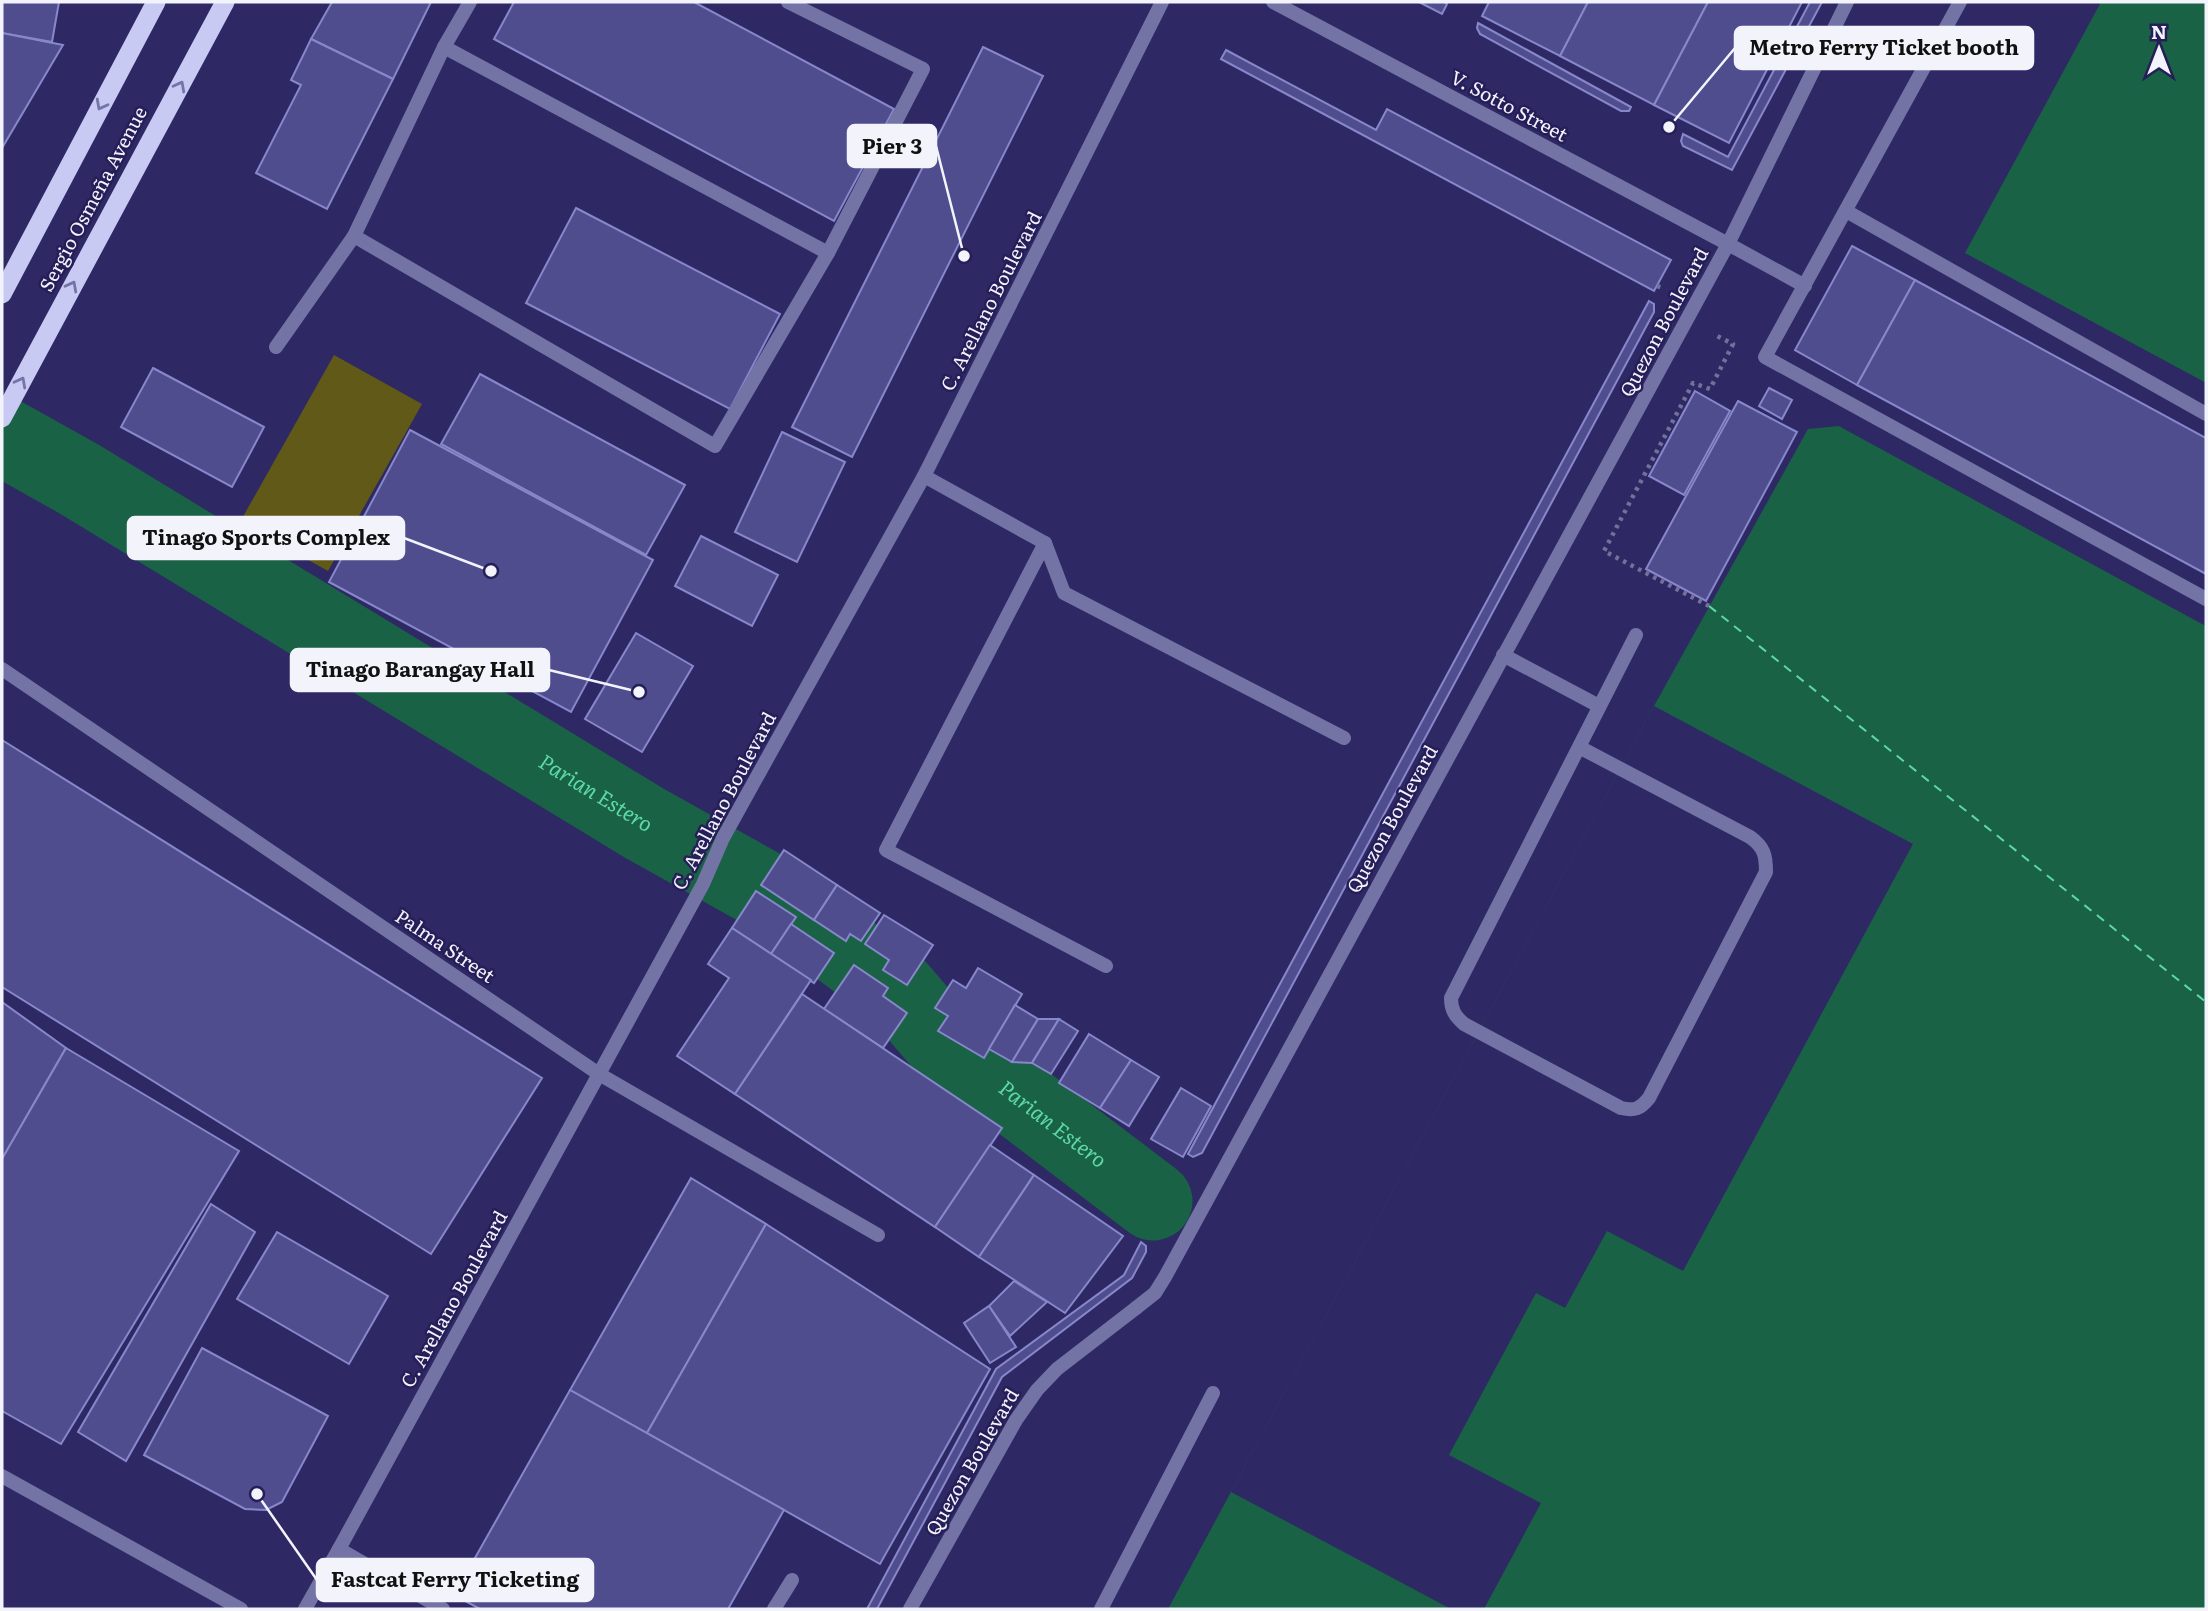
<svg xmlns="http://www.w3.org/2000/svg" width="2208" height="1611" font-family="Literata,serif">
	<rect width="100%" height="100%" fill="#2e2964"/>
	<!-- green -->
	<polygon fill="#615917" points="334,355 422,404 328,571 240,522"/>
	<!-- water -->
	<g fill="#1a6246">
		<polygon points="2101,2 2206,2 2206,383 1965,253"/>
		<polygon points="1839,426 2206,626 2206,1609 1168,1609 1654,706 1808,429"/>
	</g>
	<!-- pier -->
	<g fill="#2e2964">
		<polygon points="1962,252 2206,383 2206,387 1963,256"/>
		<polygon points="1840,423 2206,622 2206,626 1839,426"/>
		<polygon points="1654,706 1913,844 1683,1271 1607,1231 1565,1308 1536,1293 1449,1455 1541,1503 1484,1609 1451,1609 1231,1492"/>
	</g>
	<g fill="none" stroke-linecap="round" stroke-linejoin="round">
		<!-- river -->
		<path stroke="#1a6246" stroke-width="79" id="s1" d="M 2,436 L 79,479 L 644,823 L 764,890 L 898,990 L 940,1039 L 1153,1201"/>
		<!-- ferry -->
		<polyline stroke="#5dd9a5" stroke-width="2" stroke-dasharray="9 7" stroke-linecap="butt" points="1709,606 2206,1002"/>
	</g>
	<!-- building -->
	<g fill="#504d8f" stroke="#8788cb" stroke-width="2">
		<polygon points="2,2 59,2 52,42 2,33"/>
		<polygon points="332,2 431,2 393,79 311,39"/>
		<polygon points="514,2 694,2 894,109 834,221 494,39"/>
		<polygon points="1419,2 1444,2 1447,4 1442,14"/>
		<polygon points="1489,2 1588,2 1560,56 1482,16"/>
		<polygon points="1588,2 1708,2 1654,105 1560,56"/>
		<polygon points="1708,2 1802,2 1729,143 1654,105"/>
		<polygon points="1810,2 1822,2 1732,170 1683,146 1681,141 1683,134 1728,157"/>
		<polygon points="1478,23 1631,107 1629,111 1621,111 1480,34 1477,28"/>
		<polygon points="2,33 63,45 2,148"/>
		<polygon points="311,39 393,79 327,209 256,173 301,85 291,80"/>
		<polygon points="983,47 1043,76 852,457 792,427"/>
		<polygon points="1226,50 1376,130 1387,109 1671,260 1654,291 1221,59"/>
		<polygon points="576,208 780,314 730,409 526,303"/>
		<polygon points="1852,246 1915,280 1857,385 1795,350"/>
		<polygon points="1915,280 2206,438 2206,574 1857,385"/>
		<polygon points="1649,301 1654,304 1654,312 1202,1153 1193,1157 1188,1154"/>
		<polygon points="153,368 264,427 232,487 121,427"/>
		<polygon points="480,374 685,485 646,555 441,444"/>
		<polygon points="1769,388 1792,400 1782,419 1759,406"/>
		<polygon points="1695,391 1730,411 1684,495 1649,476"/>
		<polygon points="1738,401 1797,432 1706,601 1646,569"/>
		<polygon points="410,430 653,560 571,712 329,582"/>
		<polygon points="782,432 845,462 797,562 735,532"/>
		<polygon points="701,536 778,575 752,626 675,586"/>
		<polygon points="636,633 693,666 642,752 585,719"/>
		<polygon points="2,740 542,1078 431,1254 2,987"/>
		<polygon points="784,850 837,885 814,920 761,885"/>
		<polygon points="837,885 880,913 861,941 850,934 846,941 814,920"/>
		<polygon points="756,891 796,917 771,954 732,928"/>
		<polygon points="884,915 933,945 907,985 883,970 889,960 865,944"/>
		<polygon points="791,924 834,953 814,983 771,954"/>
		<polygon points="732,928 811,980 735,1094 677,1056 729,978 708,964"/>
		<polygon points="854,965 888,988 883,996 907,1013 883,1048 824,1009"/>
		<polygon points="978,968 1022,994 984,1058 938,1031 948,1016 935,1008 953,980 966,988"/>
		<polygon points="802,994 1002,1128 935,1227 735,1094"/>
		<polygon points="2,1002 66,1048 2,1159"/>
		<polygon points="1015,1005 1038,1019 1012,1062 989,1049"/>
		<polygon points="1038,1019 1059,1019 1032,1063 1012,1062"/>
		<polygon points="1059,1019 1078,1031 1051,1074 1032,1063"/>
		<polygon points="1089,1034 1131,1060 1100,1108 1059,1083"/>
		<polygon points="66,1048 239,1151 61,1444 2,1411 2,1159"/>
		<polygon points="1131,1060 1159,1077 1129,1126 1100,1108"/>
		<polygon points="1181,1088 1211,1106 1183,1157 1151,1139"/>
		<polygon points="990,1145 1034,1175 979,1257 935,1227"/>
		<polygon points="1034,1175 1123,1236 1065,1313 979,1257"/>
		<polygon points="691,1178 766,1224 647,1433 570,1390"/>
		<polygon points="211,1204 255,1232 126,1461 78,1432"/>
		<polygon points="766,1224 990,1369 880,1564 647,1433"/>
		<polygon points="277,1232 388,1296 349,1364 237,1299"/>
		<polygon points="1141,1242 1146,1246 1146,1252 1132,1278 1002,1377 877,1609 867,1609 996,1369 1124,1275"/>
		<polygon points="1014,1281 1047,1302 1010,1336 989,1306"/>
		<polygon points="989,1306 1016,1347 990,1363 964,1323"/>
		<polygon points="202,1348 328,1416 282,1502 266,1510 245,1509 144,1455"/>
		<polygon points="570,1390 784,1510 728,1609 480,1609 454,1595"/>
	</g>
	<g fill="none" stroke-linecap="round" stroke-linejoin="round">
		<!-- path -->
		<g stroke="#737099" stroke-width="4.5" stroke-dasharray="3.5 5" stroke-linecap="butt">
			<polyline points="1657,286 1663,288"/>
			<polyline points="1709,606 1604,551 1693,383 1710,389 1733,344 1713,334"/>
		</g>
		<!-- service -->
		<g stroke="#7374a5" stroke-width="14">
			<polyline points="1960,2 1765,357 2206,599"/>
			<polyline points="444,47 828,253"/>
			<polyline points="1846,211 2206,414"/>
			<polyline points="354,236 715,446 828,253 923,69 788,2"/>
			<polyline points="276,347 354,236 444,47 470,2"/>
			<polyline points="924,476 1045,543 1064,593 1344,738"/>
			<polyline points="1045,543 886,850 1106,966"/>
			<polyline points="1503,655 1599,706"/>
			<path d="M 1579,747 L 1750,837 C 1764,847 1766,855 1766,872 L 1649,1098 C 1640,1109 1635,1111 1621,1108 L 1464,1024 C 1455,1016 1451,1010 1451,998 L 1636,635"/>
			<polyline points="599,1074 878,1235"/>
			<polyline points="1136,1308 1155,1293 1165,1277 1728,244 1805,286"/>
			<polyline points="339,1549 443,1609"/>
			<polyline points="774,1609 792,1580"/>
			<polyline points="1101,1609 1213,1393"/>
		</g>
		<!-- minor -->
		<g stroke="#7374a5" stroke-width="14">
			<polyline points="1728,244 1847,2"/>
			<polyline points="2,669 599,1074"/>
			<polyline points="910,1609 1016,1420 1037,1390 1057,1369 1136,1308"/>
		</g>
		<!-- tertiary -->
		<g stroke="#7374a5" stroke-width="14">
			<polyline points="1273,2 1728,244"/>
			<polyline points="2,1476 241,1609"/>
			<polyline points="305,1609 339,1549 703,884 723,838 924,476 1162,2"/>
		</g>
		<!-- trunk -->
		<g stroke="#c8caf4" stroke-width="19">
			<polyline points="2,294 156,2"/>
			<polyline points="2,418 225,2"/>
		</g>
	</g>
	<!-- one-way arrows -->
	<defs><path id="oneway-chevron" d="M-2-3.5L2.5 0L-2 3.5" fill="none" stroke-width="1.6" stroke-linecap="round" stroke-linejoin="round" transform="scale(1.75)"/></defs>
	<g stroke="#7674a6">
		<use href="#oneway-chevron" transform="translate(180 86) rotate(-62)"/>
		<use href="#oneway-chevron" transform="translate(101 105) rotate(118)"/>
		<use href="#oneway-chevron" transform="translate(72 286) rotate(-62)"/>
		<use href="#oneway-chevron" transform="translate(21 382) rotate(-62)"/>
	</g>
	<g text-anchor="middle" stroke-width="5" stroke-linejoin="round" paint-order="stroke">
		<!-- street labels -->
		<g font-size="19" fill="#f3f4fb" stroke="#251e58">
			<text transform="translate(1509 106) rotate(28)" y="7">V. Sotto Street</text>
			<text transform="translate(93 199) rotate(-62)" y="7">Sergio Osmeña Avenue</text>
			<text transform="translate(991 301) rotate(-63)" y="7">C. Arellano Boulevard</text>
			<text transform="translate(1664 322) rotate(-62)" y="7">Quezon Boulevard</text>
			<text transform="translate(724 801) rotate(-62)" y="7">C. Arellano Boulevard</text>
			<text transform="translate(1392 819) rotate(-61)" y="7">Quezon Boulevard</text>
			<text transform="translate(445 946) rotate(34)" y="7">Palma Street</text>
			<text transform="translate(454 1299) rotate(-61)" y="7">C. Arellano Boulevard</text>
			<text transform="translate(972 1462) rotate(-60)" y="7">Quezon Boulevard</text>
		</g>
		<!-- water labels -->
		<g font-size="21" font-style="italic" fill="#5dd9a5" stroke="#251e58">
			<text dy="7" stroke="none"><textPath href="#s1" startOffset="693">Parian Estero</textPath></text>
			<text dy="7" stroke="none"><textPath href="#s1" startOffset="1260">Parian Estero</textPath></text>
		</g>
	</g>
	<!-- callouts -->
	<path fill="none" stroke="#f3f4fb" stroke-width="2.5" d="M1669 127L1735 48M964 256L936 146M491 571L404 538M639 692L549 670M257 1494L317 1580"/>
	<g fill="#f3f4fb" stroke="#251e58" stroke-width="2.5">
		<circle cx="1669" cy="127" r="7"/>
		<circle cx="964" cy="256" r="7"/>
		<circle cx="491" cy="571" r="7"/>
		<circle cx="639" cy="692" r="7"/>
		<circle cx="257" cy="1494" r="7"/>
	</g>
	<g fill="#f3f4fb" stroke="#f3f4fb" stroke-width="2.5">
		<rect x="1735" y="27" width="298" height="42" rx="7"/>
		<rect x="848" y="125" width="88" height="42" rx="7"/>
		<rect x="128" y="517" width="276" height="42" rx="7"/>
		<rect x="291" y="649" width="258" height="42" rx="7"/>
		<rect x="317" y="1559" width="276" height="42" rx="7"/>
	</g>
	<g font-size="21" text-anchor="middle" font-weight="bold" fill="#111">
		<text x="1884" y="55">Metro Ferry Ticket booth</text>
		<text x="892" y="154">Pier 3</text>
		<text x="266" y="545">Tinago Sports Complex</text>
		<text x="420" y="677">Tinago Barangay Hall</text>
		<text x="455" y="1587">Fastcat Ferry Ticketing</text>
	</g>
	<!-- border -->
	<rect width="2208" height="1611" fill="none" stroke="#f3f4fb" stroke-width="7"/>
	<!-- north arrow -->
	<g transform="translate(2159 49)" stroke="#251e58" stroke-width="5" paint-order="stroke">
	<path d="M0-5L12 26L0 18L-12 26Z" fill="#f3f4fb"/>
	<text y="-10" font-size="19" font-weight="bold" text-anchor="middle" fill="#f3f4fb">N</text>
	</g>
</svg>
